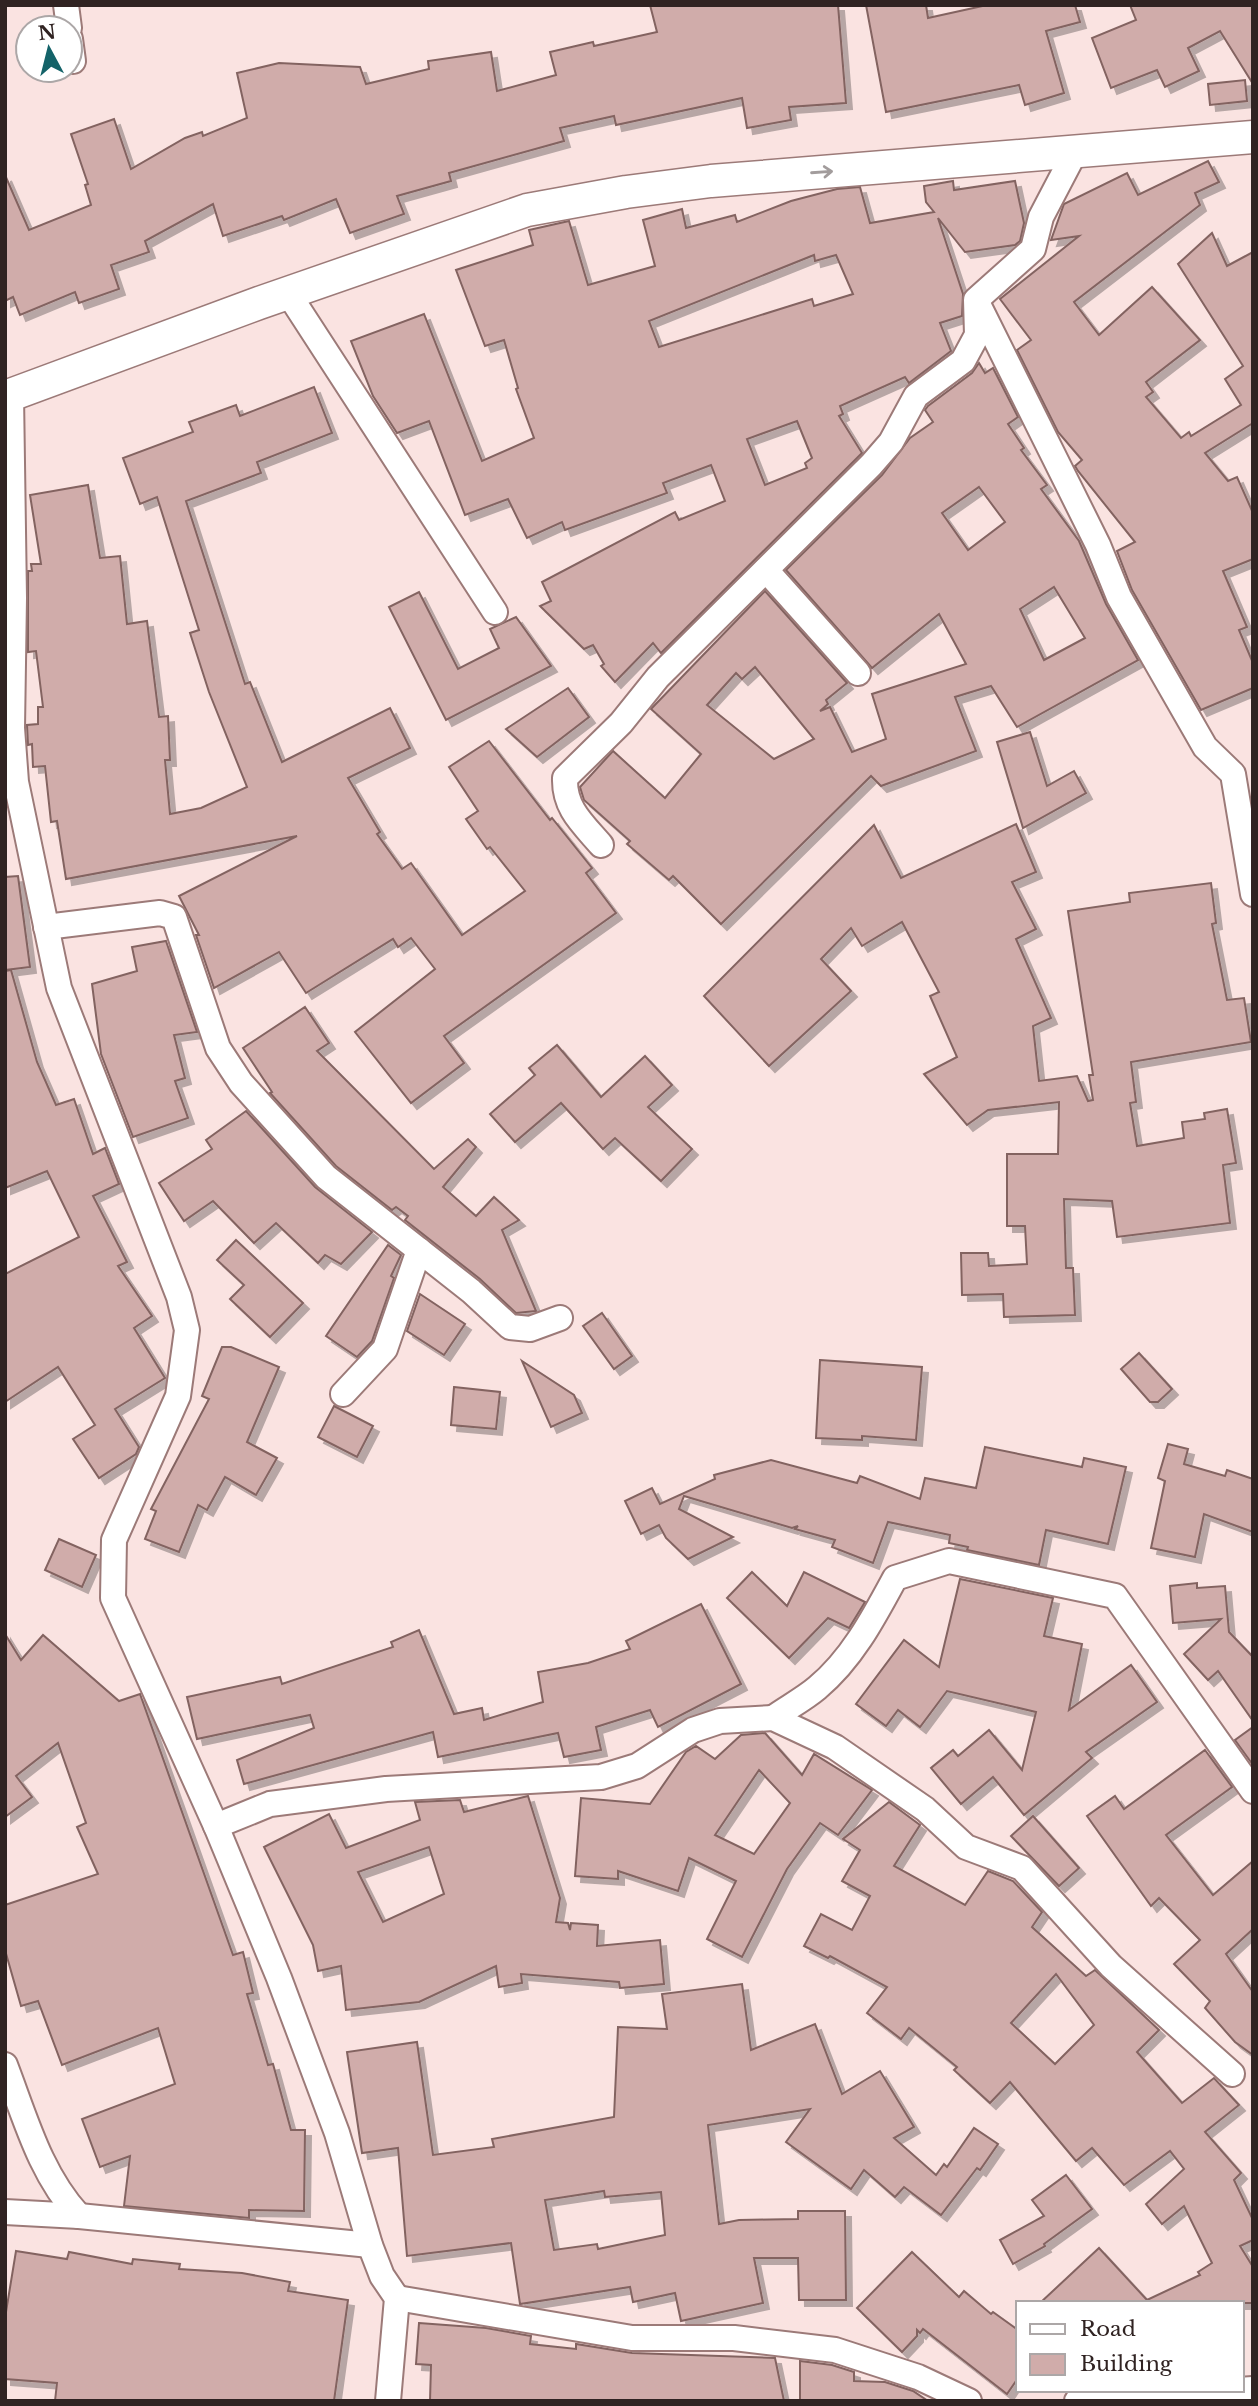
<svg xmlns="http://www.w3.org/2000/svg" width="1258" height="2406" font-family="'Libre Baskerville',serif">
	<defs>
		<filter id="shadow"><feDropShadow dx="6" dy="6" stdDeviation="0" flood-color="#0004"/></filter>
	</defs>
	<rect width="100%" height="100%" fill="#fae3e1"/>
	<!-- building -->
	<g fill="#d0acaa" stroke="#836361" stroke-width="2" fill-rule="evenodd" filter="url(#shadow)">
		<polygon points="650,5 838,5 846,103 789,107 791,120 747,128 742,98 616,125 614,116 560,128 564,141 449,173 451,181 397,196 404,214 350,233 336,199 284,220 282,216 223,236 213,204 145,241 149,252 111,265 119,289 79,303 75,292 20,315 13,297 5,301 5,175 29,230 91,205 85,185 88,184 71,134 114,119 131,169 185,138 202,132 203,136 247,118 237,73 279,63 360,67 366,84 429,69 428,61 491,52 497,91 556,75 550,52 593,42 594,46 657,32"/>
		<polygon points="866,5 926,5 928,18 987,5 1075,5 1080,22 1046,31 1064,93 1025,105 1019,85 886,112"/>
		<polygon points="1130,5 1253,5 1253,84 1220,31 1188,48 1199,71 1165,87 1157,70 1111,88 1092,38 1136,20"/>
		<polygon points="1245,80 1247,101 1210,105 1208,84"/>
		<polygon points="1208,161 1219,182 1195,193 1200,205 1074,302 1099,335 1152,287 1200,340 1146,382 1153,392 1146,397 1181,438 1189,432 1191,436 1241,405 1225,379 1243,366 1178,264 1212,233 1227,266 1253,252 1253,423 1205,453 1228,481 1237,477 1253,513 1253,559 1223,571 1247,627 1239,630 1253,663 1253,688 1201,710 1132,590 1117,551 1135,542 1078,471 1075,466 1082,460 1058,432 1017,350 1031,340 1000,299 1079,236 1051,240 1064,204 1127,173 1138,195"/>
		<path d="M 953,181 L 954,190 L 1015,181 L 1024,223 L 1020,241 L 1015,245 L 965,252 L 938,218 L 963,294 L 962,316 L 940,323 L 951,351 L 909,383 L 905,377 L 840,406 L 843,414 L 839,416 L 862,453 L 661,653 L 653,643 L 615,682 L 601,666 L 604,664 L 593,645 L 584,649 L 540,606 L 551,601 L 542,582 L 675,512 L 679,520 L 725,501 L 711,465 L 663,483 L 667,493 L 565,530 L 562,522 L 527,538 L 508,499 L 465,515 L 429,421 L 397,433 L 373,396 L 351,341 L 424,314 L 482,461 L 534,438 L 516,389 L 518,388 L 504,340 L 485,346 L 456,270 L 533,245 L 529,230 L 569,221 L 588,285 L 655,266 L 643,220 L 682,209 L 686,228 L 735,215 L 737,222 L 791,201 L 837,189 L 860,187 L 870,223 L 934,212 L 926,202 L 924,186 ZM 814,255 L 815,261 L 836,255 L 853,294 L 814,306 L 812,299 L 659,347 L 649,321 ZM 797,421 L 812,458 L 805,463 L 807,468 L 765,485 L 747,439 Z"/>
		<path d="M 979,363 L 985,373 L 993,368 L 1018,417 L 1008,424 L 1024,448 L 1021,450 L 1047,485 L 1041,489 L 1079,541 L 1106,604 L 1138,660 L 1017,727 L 991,686 L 955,697 L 976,751 L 881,786 L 871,776 L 721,924 L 673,876 L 669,880 L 627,844 L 630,841 L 584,800 L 580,787 L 613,751 L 665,798 L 701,754 L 651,709 L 765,591 L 847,683 L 826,700 L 828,704 L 820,711 L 830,707 L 852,752 L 886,739 L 872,694 L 966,664 L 939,614 L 872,668 L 786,570 L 882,475 L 910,438 L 933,422 L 925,410 L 928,406 L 972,373 ZM 979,487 L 1005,522 L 968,550 L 942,513 ZM 1054,587 L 1085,638 L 1044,660 L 1020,609 ZM 755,667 L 814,739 L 774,759 L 707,705 L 736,673 L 742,679 Z"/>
		<polygon points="314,387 332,433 257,462 261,473 186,501 245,684 250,682 282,762 390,708 410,748 348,778 380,832 377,834 402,869 411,863 462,935 525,891 490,847 487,849 466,819 478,811 449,767 489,741 550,820 552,818 592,868 586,873 616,913 444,1036 464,1063 411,1103 355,1032 435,969 411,938 398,947 393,939 306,993 279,952 214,988 196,935 199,935 179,896 297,836 66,879 57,821 51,822 45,766 33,767 32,744 28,745 27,725 38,724 38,707 43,707 36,651 28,652 28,571 32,571 31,564 41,564 30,495 88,485 100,558 120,556 127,624 147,621 159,717 168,716 170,760 165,760 170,814 201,808 247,787 209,692 190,633 199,630 157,497 140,504 123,458 193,432 189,422 236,405 240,416"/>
		<polygon points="419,592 458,669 499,648 490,629 516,617 551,666 446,720 389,607"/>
		<polygon points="568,688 589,717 537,757 506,729"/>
		<polygon points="1030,732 1047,786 1074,771 1086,793 1023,828 997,742"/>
		<polygon points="1016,824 1036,872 1012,882 1036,929 1016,939 1051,1018 1033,1026 1039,1081 1077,1076 1088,1101 1093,1100 1089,1075 1093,1075 1068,911 1130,902 1129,893 1211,883 1216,923 1212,924 1227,1000 1244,998 1251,1042 1131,1062 1136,1102 1130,1103 1137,1146 1184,1138 1182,1122 1205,1119 1204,1113 1227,1109 1236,1163 1223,1165 1230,1223 1117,1237 1112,1201 1064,1199 1066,1268 1073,1268 1075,1315 1004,1317 1003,1294 962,1295 961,1253 988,1253 989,1266 1027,1264 1025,1226 1007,1226 1007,1154 1058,1154 1059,1102 988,1110 967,1125 924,1074 957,1057 930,996 939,992 902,922 862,946 851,928 821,959 851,991 769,1066 704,996 874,825 901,878"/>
		<polygon points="18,876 30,967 5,970 5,877"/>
		<polygon points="166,941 197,1032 174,1035 185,1078 175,1081 188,1118 133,1137 101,1054 92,984 137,971 132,947"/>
		<polygon points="11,970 37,1062 56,1105 74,1099 93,1154 105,1148 119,1184 93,1196 127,1262 118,1266 152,1316 134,1328 165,1378 115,1409 139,1447 136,1454 99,1478 73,1439 95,1425 58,1367 5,1402 5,1274 79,1237 47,1171 5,1188 5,971"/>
		<polygon points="305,1007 329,1043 317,1051 434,1169 468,1139 476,1147 443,1187 476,1216 494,1197 519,1220 502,1230 536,1311 516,1313 480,1279 405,1220 408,1216 396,1207 392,1210 336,1166 270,1093 272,1092 243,1048"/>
		<polygon points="557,1045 601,1097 645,1056 672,1085 648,1107 692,1149 661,1181 615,1138 603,1149 561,1103 515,1142 490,1114 535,1075 529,1068"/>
		<polygon points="246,1111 315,1187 372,1232 341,1264 325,1255 318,1263 276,1223 254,1243 213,1201 184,1221 159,1183 212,1149 206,1140"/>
		<polygon points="236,1240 303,1303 270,1337 230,1299 244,1285 217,1260"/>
		<polygon points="388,1245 401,1255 391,1276 394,1278 372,1341 357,1357 326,1336"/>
		<polygon points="420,1294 465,1324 444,1355 407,1331"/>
		<polygon points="602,1313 632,1356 614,1369 583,1326"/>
		<polygon points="222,1347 231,1347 279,1367 247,1442 277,1458 256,1495 225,1477 207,1510 198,1505 179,1552 145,1539 156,1511 151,1509 209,1399 202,1396"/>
		<polygon points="1139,1353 1172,1389 1158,1402 1150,1402 1121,1369"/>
		<polygon points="820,1360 922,1367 916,1440 862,1436 862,1440 816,1438"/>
		<polygon points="522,1361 574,1395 582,1413 551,1427"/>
		<polygon points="454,1387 500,1392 496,1429 451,1425"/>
		<polygon points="334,1406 373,1426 357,1457 318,1437"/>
		<polygon points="1168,1444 1188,1449 1184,1464 1225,1476 1227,1470 1253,1479 1253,1532 1204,1514 1195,1557 1151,1548 1165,1481 1158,1478"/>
		<polygon points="985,1447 1082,1467 1084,1458 1126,1467 1108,1544 1046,1530 1039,1565 967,1550 968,1547 949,1543 950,1535 888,1522 873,1563 832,1547 835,1540 795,1529 798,1526 792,1528 684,1496 679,1509 733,1537 688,1559 666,1538 659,1525 641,1534 625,1501 652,1488 660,1504 715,1479 714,1475 771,1460 857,1483 860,1476 920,1499 925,1478 976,1488"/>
		<polygon points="59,1539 96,1555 82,1587 45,1570"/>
		<polygon points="752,1572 787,1606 804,1572 865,1602 849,1628 828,1618 789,1658 727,1598"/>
		<polygon points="960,1579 1053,1598 1044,1636 1082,1644 1069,1710 1131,1665 1157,1702 1086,1752 1092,1758 1024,1815 993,1777 961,1804 931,1768 953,1750 958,1756 989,1730 1022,1770 1036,1712 947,1691 920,1727 898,1710 886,1726 856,1704 904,1640 939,1667"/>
		<polygon points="1197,1583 1197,1588 1225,1586 1229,1632 1253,1657 1253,1721 1218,1671 1208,1680 1184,1654 1221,1619 1173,1623 1170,1586"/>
		<polygon points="701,1604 741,1684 658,1727 650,1710 596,1727 601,1750 564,1757 558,1733 438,1757 433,1732 244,1784 237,1760 314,1728 310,1715 197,1739 187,1697 280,1677 282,1684 393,1647 391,1642 419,1630 454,1714 482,1708 484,1720 543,1702 538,1672 588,1663 630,1649 626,1641"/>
		<polygon points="5,1634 21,1660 43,1635 119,1701 140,1694 233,1955 243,1952 253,1993 247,1994 268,2065 273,2064 291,2130 305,2130 304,2211 249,2210 249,2218 124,2206 130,2156 100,2167 82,2119 175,2084 158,2028 62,2065 38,2001 21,2006 5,1950 5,1905 98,1874 77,1827 86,1823 58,1743 16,1776 32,1797 5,1817"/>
		<polygon points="1253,1727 1253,1765 1235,1740"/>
		<path d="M 765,1733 L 802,1775 L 814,1754 L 872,1790 L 838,1835 L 820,1823 L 787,1869 L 742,1957 L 707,1939 L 736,1881 L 689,1858 L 678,1891 L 618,1871 L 618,1879 L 575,1876 L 581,1798 L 650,1804 L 686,1752 L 696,1746 L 715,1759 L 741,1735 ZM 759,1770 L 790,1803 L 754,1854 L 715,1835 Z"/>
		<polygon points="1205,1750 1232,1787 1166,1835 1213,1895 1253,1861 1253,1929 1226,1954 1253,1992 1253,2055 1235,2042 1205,2008 1210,2001 1174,1964 1200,1940 1159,1898 1151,1906 1087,1816 1115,1796 1124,1809"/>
		<path d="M 528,1796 L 560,1898 L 556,1922 L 568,1923 L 570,1930 L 571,1923 L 598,1925 L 597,1946 L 660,1940 L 664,1984 L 620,1988 L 619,1982 L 521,1974 L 522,1983 L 499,1987 L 496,1966 L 419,2002 L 346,2010 L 341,1966 L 318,1971 L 313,1945 L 264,1847 L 329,1814 L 346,1848 L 420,1820 L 415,1802 L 460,1800 L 464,1812 ZM 429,1847 L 444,1894 L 383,1922 L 358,1872 Z"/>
		<path d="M 889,1802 L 920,1825 L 894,1866 L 965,1905 L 988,1871 L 1013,1881 L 1042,1912 L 1032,1927 L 1086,1976 L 1095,1970 L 1159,2030 L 1137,2052 L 1182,2103 L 1214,2078 L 1239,2105 L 1205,2132 L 1241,2173 L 1234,2180 L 1253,2220 L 1253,2240 L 1240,2246 L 1253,2267 L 1253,2303 L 1040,2303 L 1099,2248 L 1147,2300 L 1200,2275 L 1198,2272 L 1212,2263 L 1184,2206 L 1162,2224 L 1146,2204 L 1184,2169 L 1170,2151 L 1124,2185 L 1092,2148 L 1076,2161 L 1010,2082 L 990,2103 L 954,2070 L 957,2067 L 909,2028 L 901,2039 L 867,2013 L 887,1987 L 830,1956 L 828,1958 L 804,1946 L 821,1914 L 852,1930 L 870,1896 L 842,1881 L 860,1850 L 843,1839 ZM 1056,1974 L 1094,2025 L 1055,2064 L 1011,2023 Z"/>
		<polygon points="1033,1816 1079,1868 1059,1886 1011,1836"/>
		<path d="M 742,1984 L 751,2050 L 815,2024 L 842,2094 L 880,2071 L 914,2127 L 894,2138 L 936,2175 L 944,2164 L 947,2167 L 974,2128 L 998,2144 L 980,2170 L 977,2168 L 941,2215 L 904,2187 L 895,2197 L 864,2170 L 851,2189 L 786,2142 L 810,2109 L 708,2125 L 719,2224 L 739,2220 L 798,2219 L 798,2211 L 845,2211 L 846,2300 L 799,2300 L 798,2258 L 754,2258 L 763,2303 L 681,2321 L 675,2293 L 633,2302 L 630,2287 L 520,2304 L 511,2243 L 407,2256 L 398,2148 L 362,2153 L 347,2052 L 417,2042 L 433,2155 L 494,2147 L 492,2139 L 614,2117 L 618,2027 L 667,2029 L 662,1994 ZM 604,2191 L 605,2197 L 661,2192 L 665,2235 L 598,2249 L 597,2244 L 554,2250 L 545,2200 Z"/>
		<polygon points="1066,2175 1092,2209 1044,2244 1045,2246 1013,2264 1000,2240 1044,2216 1032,2200"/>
		<polygon points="16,2251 67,2259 69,2252 132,2264 133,2259 180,2264 179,2269 242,2273 290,2282 288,2291 348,2300 334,2401 55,2401 57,2383 5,2379 5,2318"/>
		<polygon points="912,2252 959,2297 964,2291 991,2314 993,2312 1018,2330 1018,2378 1007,2394 923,2329 920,2333 917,2330 917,2336 902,2352 857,2308"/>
		<polygon points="419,2323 486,2328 531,2336 530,2344 576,2349 576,2344 632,2353 775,2358 784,2401 430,2401 431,2365 416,2364"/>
		<polygon points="800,2361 832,2365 854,2372 854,2381 885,2382 913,2391 928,2401 800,2401"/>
	</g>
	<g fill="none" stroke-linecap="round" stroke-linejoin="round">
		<defs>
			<g id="minor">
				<polyline points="66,5 69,28"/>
				<polyline points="70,39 73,61"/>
				<polyline points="288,293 495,612"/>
				<polyline points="979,306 1098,545 1119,597 1205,747 1233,774 1253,894"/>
				<polyline points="11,395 14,598 12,728 16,782 59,988 179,1297 187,1330 178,1396 114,1540 113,1598 216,1826 279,1978 337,2133 370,2245 382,2276 397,2298 388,2401"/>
				<polyline points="766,570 858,673"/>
				<path d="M 601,845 C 582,823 564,808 565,778 L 621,723 L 658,677 L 871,465 L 891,442 L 916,396 L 963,361 L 977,335 L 976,300 L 1033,249 L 1041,217 L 1075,152"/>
				<polyline points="46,927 160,913 174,917 218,1048 241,1083 326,1177 471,1291 510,1327 530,1329 560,1318"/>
				<polyline points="343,1394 385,1349 419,1250"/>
				<path d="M 773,1718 C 787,1708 804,1699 817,1688 C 852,1659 874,1617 895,1578 L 949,1561 L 1115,1596 L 1253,1791"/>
				<polyline points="216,1826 270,1804 386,1789 601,1777 637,1766 693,1730 720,1721 773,1718 835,1747 925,1809 966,1847 1022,1868 1111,1966 1232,2074"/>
				<path d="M 5,2065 C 25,2117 40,2174 79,2216"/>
				<polyline points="5,2212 79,2216 370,2245"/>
				<polyline points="397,2298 632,2338 734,2338 835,2350 918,2377 969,2401"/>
				<polyline points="1077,2401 1253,2389"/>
			</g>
			<polyline id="major" points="5,397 259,303 527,210 626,192 711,181 1253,137"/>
		</defs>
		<!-- minor casing -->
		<use href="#minor" stroke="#9c7a78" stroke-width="28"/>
		<!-- major casing -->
		<use href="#major" stroke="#9c7a78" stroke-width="35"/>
		<!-- minor -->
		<use href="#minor" stroke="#fff" stroke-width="24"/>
		<!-- major -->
		<use href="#major" stroke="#fff" stroke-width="32"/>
	</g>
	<!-- one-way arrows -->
	<defs><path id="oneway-shaft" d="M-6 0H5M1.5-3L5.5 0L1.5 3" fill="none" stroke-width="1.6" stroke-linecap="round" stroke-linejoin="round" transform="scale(1.75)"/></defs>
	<use stroke="#a29c9c" href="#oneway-shaft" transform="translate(822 172) rotate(-4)"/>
	<!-- border -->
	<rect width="1258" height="2406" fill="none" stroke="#302322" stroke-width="14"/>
	<!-- legend -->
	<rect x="1016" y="2301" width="228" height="91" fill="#ffffff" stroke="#aca7a7" stroke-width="2"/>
	<rect x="1030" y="2324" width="35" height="10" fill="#ffffff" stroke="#aca7a7" stroke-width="2"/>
	<text x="1080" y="2336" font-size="21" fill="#302322">Road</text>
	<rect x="1030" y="2354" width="35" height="21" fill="#d0acaa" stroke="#aca7a7" stroke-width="2"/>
	<text x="1080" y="2371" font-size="21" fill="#302322">Building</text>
	<!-- north arrow -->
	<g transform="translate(49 49) rotate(353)"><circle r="33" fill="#ffffff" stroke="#aca7a7" stroke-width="2"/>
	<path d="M0-5L12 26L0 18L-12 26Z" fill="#146369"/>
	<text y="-10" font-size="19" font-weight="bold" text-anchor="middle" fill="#302322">N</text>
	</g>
</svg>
